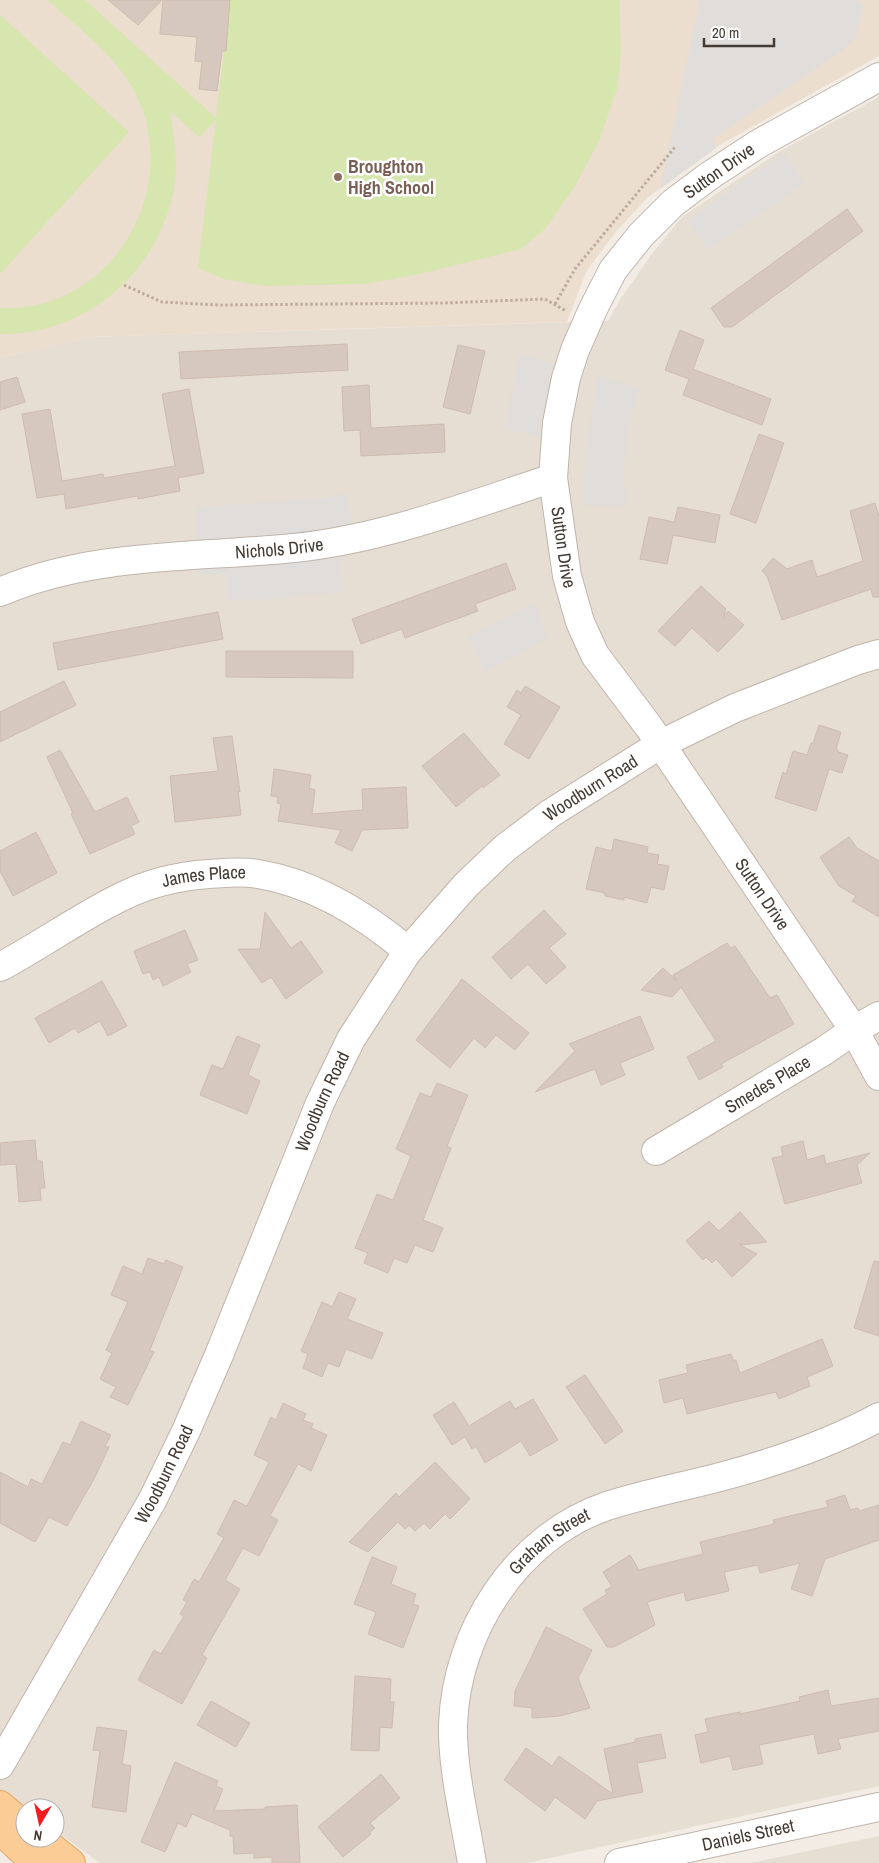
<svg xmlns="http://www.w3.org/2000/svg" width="879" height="1863" font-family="'Archivo Narrow',sans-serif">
	<rect width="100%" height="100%" fill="#f2ece5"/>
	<!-- residential -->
	<g fill="#e6ddd3">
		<polygon points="879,97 879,1786 527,1863 100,1863 55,1830 55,1808 25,1808 0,1790 0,358 89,337 608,321 621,298 652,254 682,217 777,153"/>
		<polygon points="879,1836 879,1863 751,1863"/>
	</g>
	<!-- education -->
	<polygon fill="#ebdecf" points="0,0 879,0 879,56 723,143 647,198 614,234 586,272 567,322 89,337 0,358"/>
	<!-- green -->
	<g fill="#d7e5af">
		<path d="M 47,0 L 85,0 L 216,118 L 230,0 L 619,0 L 621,51 L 617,89 L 600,139 L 575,186 L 545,229 L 521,249 L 420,274 L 365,284 L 265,286 L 224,279 L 198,268 L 216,120 L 199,137 L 170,111 C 173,134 178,156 175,180 C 165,266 89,336 0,334 L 0,308 C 105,313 176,203 142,108 C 125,62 82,31 47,0 Z"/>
		<polygon points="0,15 129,132 0,274"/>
	</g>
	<!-- parking -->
	<g fill="#e0ddda">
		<polygon points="700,0 859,0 863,7 855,38 839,53 712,139 717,147 660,189"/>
		<polygon points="783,153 804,183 708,250 688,221"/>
		<polygon points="520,354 553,363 539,436 504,429"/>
		<polygon points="598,375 639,389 629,425 625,449 624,478 626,507 583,505 585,457"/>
		<polygon points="346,493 352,517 340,567 344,591 273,599 226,600 226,576 216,574 197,575 197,507 327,498"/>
		<polygon points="534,603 547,638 485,672 468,637"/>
	</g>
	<!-- building -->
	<g fill="#d6c8be" stroke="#cebcae">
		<polygon points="108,0 162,0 138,25"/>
		<polygon points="163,0 230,0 226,51 222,51 217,91 199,89 202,62 195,61 197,37 160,34"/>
		<polygon points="847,209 863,231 732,327 724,327 711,308"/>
		<polygon points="680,330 704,340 693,369 771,399 762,425 683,395 689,379 665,370"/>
		<polygon points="347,344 348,370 181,379 179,352"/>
		<polygon points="458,345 485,351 470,414 443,407"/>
		<polygon points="17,377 25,402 0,410 0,382"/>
		<polygon points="369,385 371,428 444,424 445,452 361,456 360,430 344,431 342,387"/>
		<polygon points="189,389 204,473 178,478 180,491 138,499 137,496 66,509 64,494 37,498 22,414 50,409 62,481 103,474 104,478 175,466 162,394"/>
		<polygon points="759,434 784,443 756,523 730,514"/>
		<polygon points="875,503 879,516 879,597 873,597 871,589 782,620 767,576 762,571 773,558 787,569 812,560 817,577 863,561 850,511"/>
		<polygon points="678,507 720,515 715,543 673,535 667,564 640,559 649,517 674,522"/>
		<polygon points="506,563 516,589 475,604 478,611 405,638 402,629 361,644 352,619"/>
		<polygon points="701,586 726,609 723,617 728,611 744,625 718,652 692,628 675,646 658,631"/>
		<polygon points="218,612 223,639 58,670 53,643"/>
		<polygon points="226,651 353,651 353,678 226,677"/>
		<polygon points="64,681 76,705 0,742 0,712"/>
		<polygon points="525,686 560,707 529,759 504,744 521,715 507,707 517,690 521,693"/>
		<polygon points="819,725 841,732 836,749 838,750 838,752 848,755 842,773 829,769 816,811 775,798 783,772 786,774 793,751 807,755 811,743 813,743"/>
		<polygon points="464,733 500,775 483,788 482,786 456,807 422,766"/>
		<polygon points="232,736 240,792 238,791 241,815 175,822 170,776 218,771 213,738"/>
		<polygon points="60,750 95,812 127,797 139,822 131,826 135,834 90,854 71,814 73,813 47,757"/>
		<polygon points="274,769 311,775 309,788 315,790 312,814 363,810 362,789 406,787 408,828 362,830 352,851 335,843 341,830 278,821 281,804 277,803 278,797 271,796"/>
		<polygon points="36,832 57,873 13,896 0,871 0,851"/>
		<polygon points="849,837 857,848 879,861 879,917 852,901 856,896 839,886 820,857"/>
		<polygon points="614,839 648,847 647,853 659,855 657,864 669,866 664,890 651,887 647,903 624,897 624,900 605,896 605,893 586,889 596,847 612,851"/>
		<polygon points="544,910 566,934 549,948 566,967 546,984 528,964 511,979 492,957"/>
		<polygon points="265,912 291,948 301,941 323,972 286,999 271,977 262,983 238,949 260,949"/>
		<polygon points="185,930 198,960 187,964 191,972 163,986 159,977 153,980 150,972 143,974 134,951"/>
		<polygon points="727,943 731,948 735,946 770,998 777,995 794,1024 721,1064 723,1067 699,1080 687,1057 716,1041 681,987 672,997 641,990 663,968 677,981 673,975"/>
		<polygon points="462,979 529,1033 515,1050 496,1035 485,1048 474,1038 450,1068 416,1040"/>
		<polygon points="102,981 127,1026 108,1036 100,1021 78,1033 75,1028 49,1043 35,1018"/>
		<polygon points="640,1016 654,1049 620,1063 625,1075 601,1085 595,1069 535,1092 575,1051 569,1044"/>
		<polygon points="237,1036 260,1045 248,1075 260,1081 247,1114 200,1095 212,1065 223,1069"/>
		<polygon points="437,1083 468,1095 447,1146 451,1148 423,1220 443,1228 433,1252 415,1245 407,1263 394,1258 388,1273 364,1263 368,1253 355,1248 377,1194 393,1200 411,1156 396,1149 420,1093 431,1097"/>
		<polygon points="35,1140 37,1161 42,1161 45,1188 40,1188 41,1200 19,1202 16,1164 0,1165 0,1143"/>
		<polygon points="803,1141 807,1160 824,1155 826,1164 870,1153 857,1165 862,1183 785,1204 772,1158 783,1156 781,1147"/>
		<polygon points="740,1212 767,1242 740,1245 757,1254 732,1277 716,1259 712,1263 706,1257 703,1260 686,1241 709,1221 719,1231"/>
		<polygon points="148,1258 164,1264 166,1260 183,1267 150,1350 154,1352 128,1405 110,1397 116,1387 100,1379 112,1353 106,1350 128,1302 111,1295 123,1266 142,1274"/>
		<polygon points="874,1261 879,1262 879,1336 854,1328"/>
		<polygon points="339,1292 356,1299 347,1319 383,1333 372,1359 346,1349 339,1367 328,1363 322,1377 303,1368 308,1354 301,1351 322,1302 332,1307"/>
		<polygon points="822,1339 833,1366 807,1377 810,1386 779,1399 776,1392 687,1414 683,1398 664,1403 659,1380 688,1373 686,1365 731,1354 733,1360 736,1360 740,1373"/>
		<polygon points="585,1375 623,1431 605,1444 566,1387"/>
		<polygon points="533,1399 558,1440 530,1456 521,1441 485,1463 476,1446 472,1449 465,1437 452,1445 433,1415 454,1402 469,1426 510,1401 515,1409"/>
		<polygon points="283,1403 306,1414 303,1420 313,1424 311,1428 327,1435 311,1471 298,1464 270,1516 278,1520 259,1556 243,1548 225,1580 240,1589 202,1655 207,1658 182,1704 138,1680 154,1650 161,1654 184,1616 180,1614 187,1602 183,1600 194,1579 199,1582 224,1538 217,1534 234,1500 247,1506 269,1462 254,1455 271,1417 276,1420"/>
		<polygon points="81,1421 111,1435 105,1446 109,1447 94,1479 67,1526 49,1517 35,1542 0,1523 0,1472 28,1487 31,1479 42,1484 63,1442 70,1445"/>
		<polygon points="435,1462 470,1499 450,1519 445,1514 430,1529 424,1523 415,1531 409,1525 405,1529 398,1522 368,1552 349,1542 396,1493 399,1497"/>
		<polygon points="845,1495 850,1510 858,1508 859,1511 879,1505 879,1540 825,1559 812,1596 791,1589 800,1563 760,1573 758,1565 724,1572 729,1591 686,1601 684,1592 647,1602 655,1625 614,1647 607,1647 583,1609 607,1594 605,1590 612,1587 603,1572 630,1555 639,1570 703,1554 700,1542 774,1524 773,1520 828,1507 826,1501"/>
		<polygon points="372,1557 397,1567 391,1584 416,1594 413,1604 419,1606 403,1648 368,1634 376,1612 354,1604"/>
		<polygon points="546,1627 592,1650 578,1678 590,1708 560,1716 532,1718 532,1708 514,1706 515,1691"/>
		<polygon points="355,1676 391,1679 390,1702 394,1702 392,1728 380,1727 379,1751 351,1750"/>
		<polygon points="828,1690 831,1706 879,1698 879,1731 838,1739 841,1749 818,1754 814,1734 759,1745 763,1764 733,1770 730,1756 701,1763 695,1735 708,1732 705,1719 740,1712 740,1714 800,1701 799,1697"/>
		<polygon points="211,1701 250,1723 236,1747 197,1725"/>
		<polygon points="97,1727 127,1731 122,1764 131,1766 126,1812 92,1807 100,1751 93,1750"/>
		<polygon points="661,1734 666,1758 637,1763 643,1792 597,1801 585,1819 555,1797 545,1811 504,1780 526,1748 552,1766 559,1756 613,1794 604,1749 635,1742 635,1739"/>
		<polygon points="175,1762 218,1781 216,1786 223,1789 214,1811 265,1809 265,1807 297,1805 300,1863 272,1863 272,1857 254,1858 254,1853 234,1854 233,1836 230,1836 230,1830 192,1814 186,1827 178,1823 165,1852 141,1842"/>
		<polygon points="381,1774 400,1798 370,1823 375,1828 369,1833 371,1834 343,1857 318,1827"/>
	</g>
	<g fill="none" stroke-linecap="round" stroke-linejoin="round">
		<defs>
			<g id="minor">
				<path id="s1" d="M 879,77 L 758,144 L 709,176 L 673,203 L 641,235 L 613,270 L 593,309 L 575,350 L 566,378 L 557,423 L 553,478 L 567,576 L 580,622 L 595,655 L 649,727 L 854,1030 L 879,1076"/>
				<path id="s2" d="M 0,592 C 92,552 196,558 294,548 C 383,539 468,506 553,478"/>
				<path id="s3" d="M 0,967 C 41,945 80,917 121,897 C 149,883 178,876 209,874 C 225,873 242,871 258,874 C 315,883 365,915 408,951"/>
				<path id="s4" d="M 656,1151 L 824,1051 L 854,1030 L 879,1016"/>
				<path id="s5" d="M 0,1765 L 153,1499 L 186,1431 L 219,1355 L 320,1103 L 351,1039 L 408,951 L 466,885 L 505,848 L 551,813 L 661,744 L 735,708 L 858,660 L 879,654"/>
				<path id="s6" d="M 472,1863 C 465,1820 452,1768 453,1725 C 456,1632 516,1537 607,1506 C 644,1494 682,1487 720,1477 C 773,1463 831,1443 879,1417"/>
				<path id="s7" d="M 619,1863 L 879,1807"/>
			</g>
			<g id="major">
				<polyline points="0,1805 25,1826"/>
				<polyline points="0,1830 35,1863"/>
				<polyline points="40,1838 71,1863"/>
			</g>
		</defs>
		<!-- minor casing -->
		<use href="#minor" stroke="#c0b5ab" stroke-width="30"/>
		<!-- major casing -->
		<use href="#major" stroke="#e0a565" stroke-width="30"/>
		<!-- path -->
		<g stroke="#beab9a" stroke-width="3" stroke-dasharray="2.5 2.5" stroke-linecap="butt">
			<polyline points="124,285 162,302 218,305 444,303 545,299 566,311"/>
			<polyline points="555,304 575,269 675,147"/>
		</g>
		<!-- minor -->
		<use href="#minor" stroke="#fff" stroke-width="28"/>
		<!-- major -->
		<use href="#major" stroke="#fbcc95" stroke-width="28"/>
	</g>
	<!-- markers -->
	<circle fill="#8d6e63" stroke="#fff" stroke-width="2" cx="338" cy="177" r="5"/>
	<g text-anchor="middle" stroke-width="5" stroke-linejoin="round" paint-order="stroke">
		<!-- education labels -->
		<g font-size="18" font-weight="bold" fill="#785e54" stroke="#fff" text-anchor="start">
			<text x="348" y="173">Broughton<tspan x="348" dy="21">High School</tspan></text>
		</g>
		<!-- street labels -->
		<g font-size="18" fill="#443b35" stroke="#fff">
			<text transform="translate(719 171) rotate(-35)" y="6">Sutton Drive</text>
			<text dy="6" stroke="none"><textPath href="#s2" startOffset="284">Nichols Drive</textPath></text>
			<text dy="6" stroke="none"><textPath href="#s1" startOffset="621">Sutton Drive</textPath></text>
			<text dy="6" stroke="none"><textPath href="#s5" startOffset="1159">Woodburn Road</textPath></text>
			<text dy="6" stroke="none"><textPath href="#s3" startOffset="226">James Place</textPath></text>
			<text dy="6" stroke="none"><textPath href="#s1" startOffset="1026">Sutton Drive</textPath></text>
			<text dy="6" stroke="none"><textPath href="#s4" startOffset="130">Smedes Place</textPath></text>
			<text dy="6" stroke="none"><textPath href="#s5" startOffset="739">Woodburn Road</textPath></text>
			<text dy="6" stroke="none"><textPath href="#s5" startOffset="334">Woodburn Road</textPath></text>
			<text dy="6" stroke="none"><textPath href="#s6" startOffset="355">Graham Street</textPath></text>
			<text dy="6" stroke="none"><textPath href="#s7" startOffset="132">Daniels Street</textPath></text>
		</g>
	</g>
	<!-- north arrow -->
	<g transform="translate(40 1823) rotate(189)"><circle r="24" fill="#ffffff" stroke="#b4b1ae"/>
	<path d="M0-4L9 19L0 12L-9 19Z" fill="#f41b21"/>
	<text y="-8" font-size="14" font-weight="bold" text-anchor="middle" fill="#443b35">N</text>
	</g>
	<!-- scale -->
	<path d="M704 38v8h70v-8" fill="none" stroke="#443b35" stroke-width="2.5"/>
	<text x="712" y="38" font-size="15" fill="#443b35" stroke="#ffffff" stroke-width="4" paint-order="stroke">20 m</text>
</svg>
